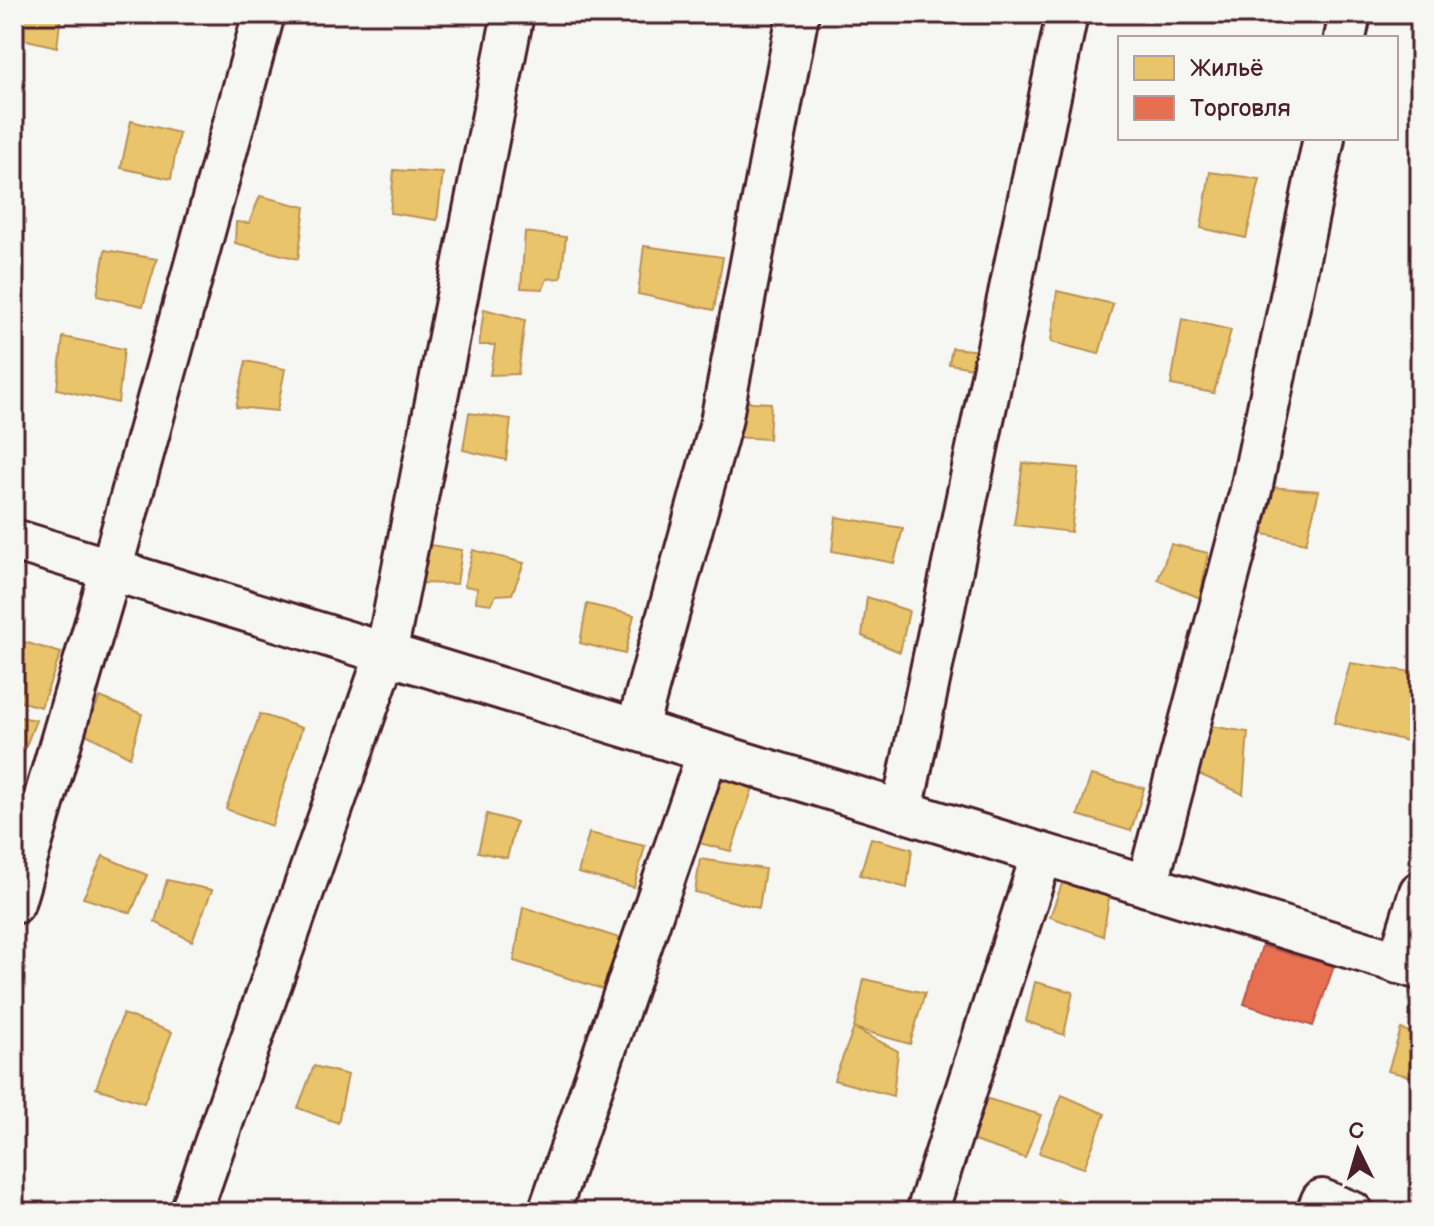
<svg xmlns="http://www.w3.org/2000/svg" width="1434" height="1226" font-family="'Balsamiq Sans',sans-serif">
	<rect width="100%" height="100%" fill="#f6f6f2"/>
	<filter id="ink" filterUnits="userSpaceOnUse"><feTurbulence type="fractalNoise" baseFrequency=".0125" numOctaves="2"/><feDisplacementMap in="SourceGraphic" scale="16" xChannelSelector="R" yChannelSelector="G"/><feConvolveMatrix kernelMatrix="1 2 1 2 8 2 1 2 1" color-interpolation-filters="sRGB"/></filter>
	<g filter="url(#ink)">
		<!-- homes -->
		<g fill="#e9c46a" stroke="#b99257" stroke-width="2">
			<polygon points="18,14 61,14 57,47 14,37"/>
			<polygon points="131,121 179,133 171,179 121,168"/>
			<polygon points="394,170 443,173 437,220 390,213"/>
			<polygon points="1210,172 1260,179 1246,238 1201,228"/>
			<polygon points="260,196 305,207 298,259 235,243 236,222 249,223"/>
			<polygon points="525,232 566,237 561,278 547,279 543,289 521,288"/>
			<polygon points="644,246 723,257 714,310 638,294"/>
			<polygon points="105,250 157,259 143,306 97,296"/>
			<polygon points="1057,291 1113,304 1099,354 1051,342"/>
			<polygon points="484,309 525,320 518,374 490,375 495,345 479,345"/>
			<polygon points="1182,319 1231,330 1214,393 1171,385"/>
			<polygon points="63,337 124,349 118,403 57,389"/>
			<polygon points="952,348 980,351 978,369 949,364"/>
			<polygon points="246,361 285,369 277,411 236,407"/>
			<polygon points="734,401 771,403 769,439 732,437"/>
			<polygon points="469,413 511,419 506,460 463,450"/>
			<polygon points="1023,463 1079,468 1071,532 1014,525"/>
			<polygon points="1269,487 1319,491 1306,543 1259,533"/>
			<polygon points="836,517 903,528 894,563 832,551"/>
			<polygon points="424,544 462,550 457,584 417,583"/>
			<polygon points="1171,544 1208,553 1200,598 1158,580"/>
			<polygon points="473,550 524,563 512,594 496,595 491,604 476,602 477,588 464,586"/>
			<polygon points="867,597 909,611 900,652 862,636"/>
			<polygon points="587,604 634,615 625,654 580,643"/>
			<polygon points="14,639 61,653 41,707 14,700"/>
			<polygon points="1350,663 1420,673 1420,718 1411,742 1334,723"/>
			<polygon points="100,697 142,714 130,757 84,733"/>
			<polygon points="260,714 302,728 272,826 226,809"/>
			<polygon points="14,716 36,720 17,769 14,768"/>
			<polygon points="1204,725 1248,732 1243,794 1190,770"/>
			<polygon points="723,773 755,782 731,851 699,843"/>
			<polygon points="1091,775 1144,788 1131,831 1078,815"/>
			<polygon points="487,814 516,822 507,858 478,852"/>
			<polygon points="589,833 645,846 634,887 578,873"/>
			<polygon points="871,838 912,849 907,888 860,875"/>
			<polygon points="103,856 147,875 131,913 83,898"/>
			<polygon points="700,859 765,869 759,908 695,892"/>
			<polygon points="1064,878 1110,891 1103,936 1050,917"/>
			<polygon points="167,880 212,890 192,941 155,922"/>
			<polygon points="523,907 628,941 612,992 514,961"/>
			<polygon points="864,979 925,993 910,1044 854,1028"/>
			<polygon points="1035,982 1073,992 1064,1035 1026,1021"/>
			<polygon points="123,1014 172,1032 144,1103 96,1088"/>
			<polygon points="854,1028 898,1051 893,1096 834,1080"/>
			<polygon points="1401,1029 1420,1036 1420,1079 1388,1071"/>
			<polygon points="314,1066 348,1075 338,1123 298,1108"/>
			<polygon points="1062,1095 1105,1114 1084,1168 1039,1153"/>
			<polygon points="985,1098 1041,1115 1025,1158 971,1140"/>
			<polygon points="1057,1199 1097,1212 1052,1212"/>
		</g>
		<!-- shops -->
		<polygon fill="#e76f51" stroke="#b85746" stroke-width="2" points="1262,946 1334,966 1313,1026 1244,1004"/>
		<g fill="none" stroke-linecap="round" stroke-linejoin="round">
			<defs>
				<g id="minor">
					<polyline points="1345,38 1350,14"/>
					<polyline points="14,540 1420,969"/>
					<polyline points="637,728 721,422 798,14"/>
					<polyline points="902,811 1067,14"/>
					<polyline points="1147,886 1251,490 1324,138"/>
					<polyline points="14,903 111,570 264,14"/>
					<polyline points="1398,963 1420,892"/>
					<polyline points="191,1212 386,654 513,14"/>
					<polyline points="549,1212 708,752"/>
					<polyline points="927,1212 1042,854"/>
					<polyline points="1317,1212 1322,1200 1352,1212"/>
				</g>
			</defs>
			<!-- minor casing -->
			<use href="#minor" stroke="#4a1f2b" stroke-width="46"/>
			<!-- minor -->
			<use href="#minor" stroke="#f6f6f2" stroke-width="40"/>
		</g>
	</g>
	<!-- margin -->
	<rect width="1434" height="1226" fill="none" stroke="#f6f6f2" stroke-width="48"/>
	<rect x="24" y="24" width="1386" height="1178" fill="none" stroke="#4a1f2b" stroke-width="3" filter="url(#ink)"/>
	<!-- legend -->
	<rect x="1118" y="36" width="280" height="104" fill="#f6f6f2" stroke="#b1a0a2" stroke-width="2"/>
	<rect x="1134" y="56" width="40" height="24" fill="#e9c46a" stroke="#b1a0a2" stroke-width="2"/>
	<text x="1190" y="76" font-size="24" fill="#4a1f2b">Жильё</text>
	<rect x="1134" y="96" width="40" height="24" fill="#e76f51" stroke="#b1a0a2" stroke-width="2"/>
	<text x="1190" y="116" font-size="24" fill="#4a1f2b">Торговля</text>
	<!-- north arrow -->
	<g transform="translate(1358 1150) rotate(355)" stroke="#f6f6f2" stroke-width="6" paint-order="stroke">
	<path d="M0-6L14 30L0 20L-14 30Z" fill="#4a1f2b"/>
	<text y="-12" font-size="22" font-weight="bold" text-anchor="middle" fill="#4a1f2b">С</text>
	</g>
</svg>
